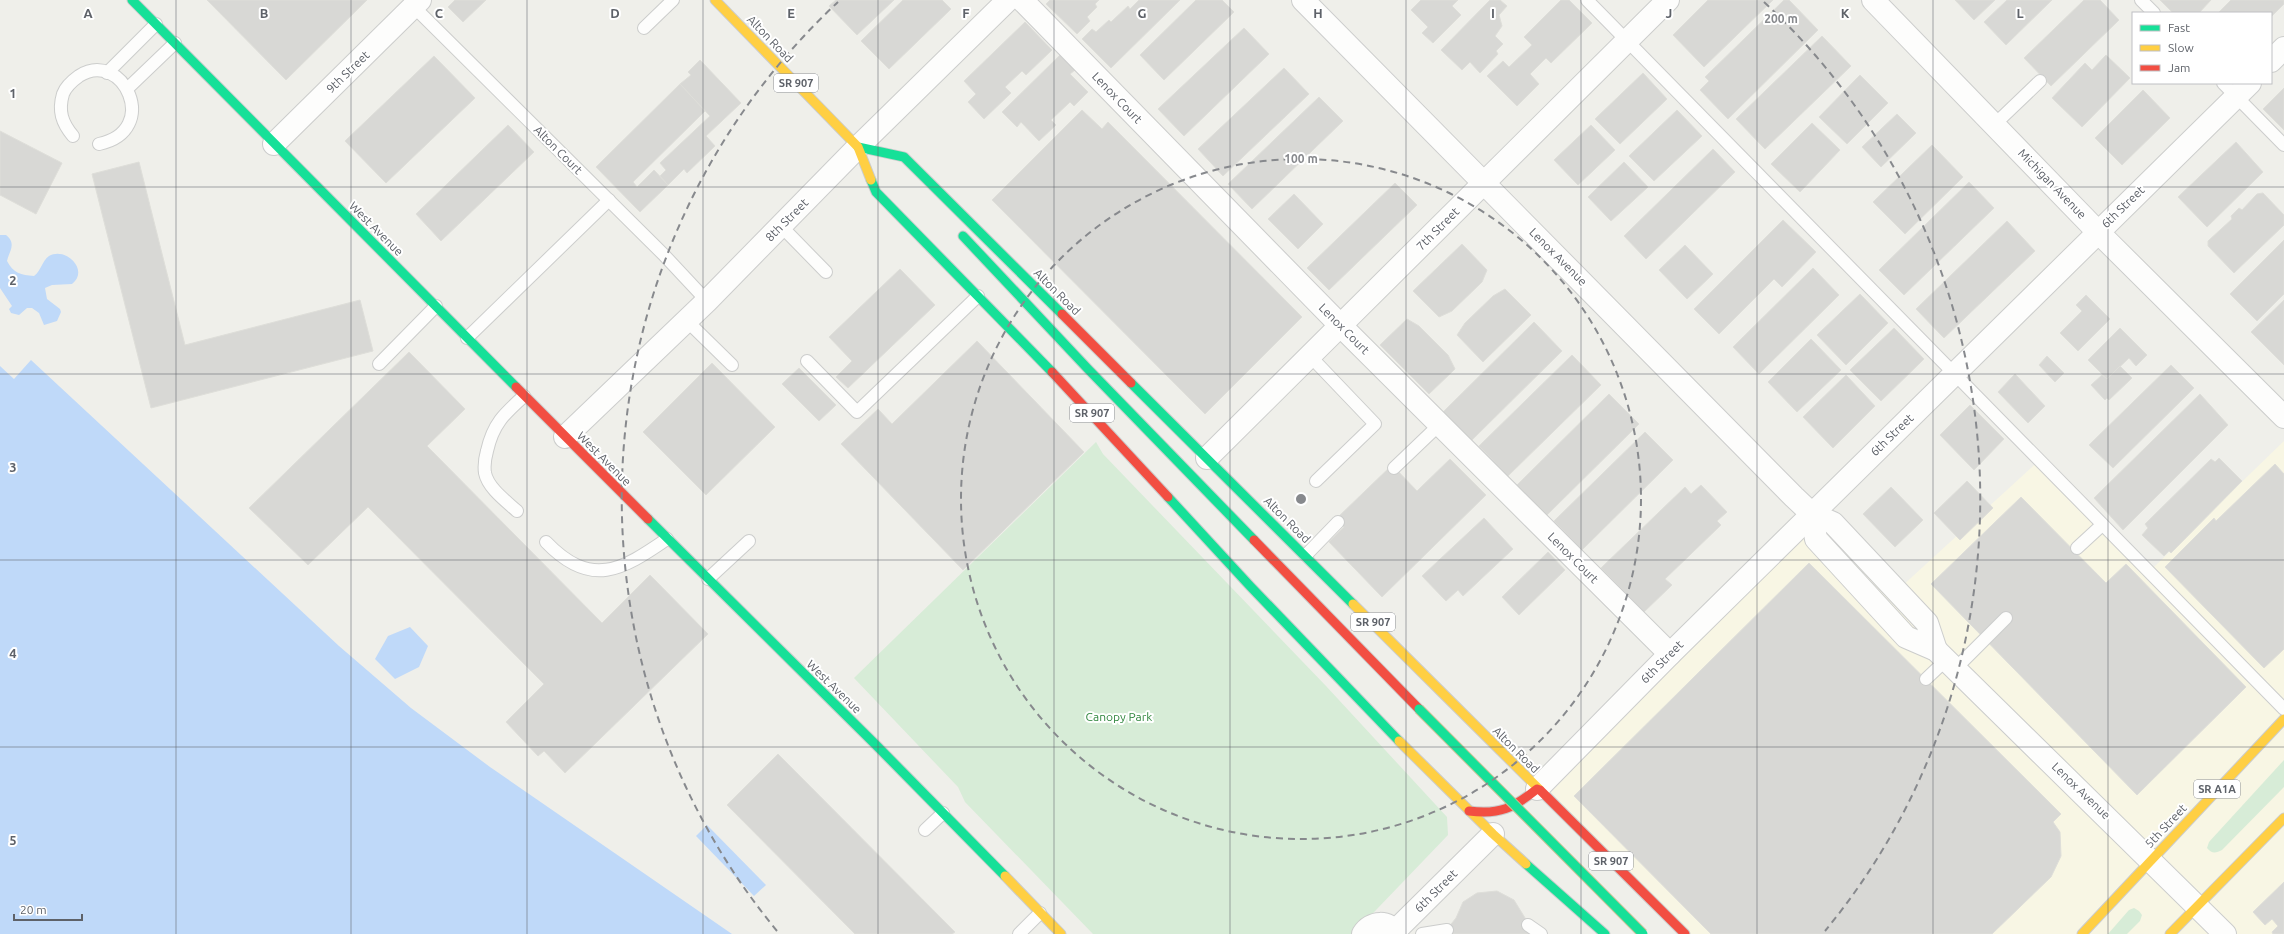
<svg xmlns="http://www.w3.org/2000/svg" width="2284" height="934" font-family="Ubuntu,sans-serif">
	<rect width="100%" height="100%" fill="#efefea"/>
	<!-- commercial -->
	<polygon fill="#f8f6e4" points="2284,441 2284,934 1681,934 1551,792 1828,509 1901,587 2044,456 2153,568"/>
	<!-- green -->
	<g fill="#d7ecd7">
		<polygon points="1096,442 1103,454 1326,686 1447,817 1448,835 1353,934 1093,934 965,802 958,787 854,678"/>
		<path d="M 2284,760 L 2284,787 L 2222,850 C 2216,853 2212,854 2207,848 L 2209,842 Z"/>
		<polygon points="2134,908 2139,911 2142,915 2140,921 2127,934 2108,934 2129,910"/>
	</g>
	<!-- water -->
	<g fill="#bfd9f9">
		<path d="M 0,235 L 6,235 C 17,244 9,251 7,261 C 13,273 21,275 34,276 C 41,271 42,261 49,256 C 65,246 90,270 72,284 L 52,285 L 45,288 L 47,299 L 60,309 L 61,312 L 57,321 L 44,325 L 39,313 L 32,308 L 27,308 L 19,315 L 11,313 L 9,309 L 12,306 L 0,288 Z"/>
		<polygon points="31,360 339,646 411,708 490,767 732,934 0,934 0,366 14,379"/>
		<polygon points="410,627 428,646 419,667 395,679 375,659 388,636"/>
		<polygon points="707,825 766,885 754,896 696,836"/>
	</g>
	<!-- building -->
	<g fill="#d8d8d5" stroke="#deded9">
		<polygon points="207,0 367,0 286,80"/>
		<polygon points="455,0 486,0 463,22 448,7"/>
		<polygon points="836,0 894,0 857,35 829,6"/>
		<polygon points="903,0 942,0 951,9 889,69 861,41"/>
		<polygon points="1050,0 1099,0 1095,4 1097,7 1087,17 1090,21 1077,34 1046,4"/>
		<polygon points="1139,0 1180,0 1111,68 1082,39 1092,29 1096,32 1109,20 1111,22 1128,6 1130,9"/>
		<polygon points="1196,0 1222,0 1234,12 1164,80 1140,55"/>
		<polygon points="1421,0 1458,0 1452,6 1461,15 1433,43 1422,33 1428,27 1411,10"/>
		<polygon points="1490,0 1500,0 1507,6 1499,15 1502,26 1495,36 1503,44 1496,51 1498,54 1480,73 1470,62 1462,70 1441,50"/>
		<polygon points="1561,0 1569,0 1592,23 1551,63 1546,58 1530,74 1539,84 1517,106 1487,76 1503,61 1509,67 1532,45 1524,37"/>
		<polygon points="1708,0 1773,0 1704,67 1673,35"/>
		<polygon points="1784,0 1789,0 1818,30 1728,119 1700,90 1709,81 1705,77"/>
		<polygon points="1955,0 1995,0 1974,20"/>
		<polygon points="2007,0 2052,0 2006,45 1984,22"/>
		<polygon points="2084,0 2100,0 2119,20 2051,86 2024,58"/>
		<polygon points="2160,0 2211,0 2199,13 2173,13"/>
		<polygon points="2231,0 2284,0 2284,4 2271,17 2271,13 2218,13"/>
		<polygon points="1025,22 1052,50 1026,75 1022,71 1005,87 1011,93 984,119 968,102 976,94 964,81"/>
		<polygon points="1244,28 1269,54 1184,136 1158,109"/>
		<polygon points="1822,36 1851,66 1765,149 1736,119"/>
		<polygon points="1060,55 1075,70 1070,74 1088,92 1074,106 1070,102 1051,120 1056,125 1039,141 1021,122 1017,127 1002,112"/>
		<polygon points="2106,55 2130,78 2082,127 2052,98 2085,63 2092,70"/>
		<polygon points="434,56 475,98 386,183 345,141"/>
		<polygon points="700,60 741,103 706,136 715,146 687,173 684,169 668,185 660,176 666,170 660,163 710,116 680,84 691,75 688,72"/>
		<polygon points="1284,68 1309,94 1223,176 1198,149"/>
		<polygon points="1643,73 1667,99 1620,144 1595,119"/>
		<polygon points="1860,75 1888,103 1847,144 1819,117"/>
		<polygon points="680,84 705,111 633,182 637,187 654,170 668,185 640,212 596,167"/>
		<polygon points="2284,88 2284,130 2263,109"/>
		<polygon points="2143,90 2170,118 2122,165 2095,138"/>
		<polygon points="1319,97 1343,121 1252,209 1228,184"/>
		<polygon points="1082,110 1102,129 1108,122 1302,317 1205,414 992,200"/>
		<polygon points="1677,110 1702,136 1654,181 1629,156"/>
		<polygon points="1897,114 1916,133 1881,167 1862,147"/>
		<polygon points="1812,123 1840,150 1800,192 1771,164"/>
		<polygon points="508,125 534,152 441,241 416,214"/>
		<polygon points="1591,125 1615,150 1578,185 1554,160"/>
		<polygon points="0,131 62,163 36,214 0,195"/>
		<polygon points="2236,142 2263,172 2207,227 2178,197"/>
		<polygon points="1932,145 1963,177 1905,234 1873,202"/>
		<polygon points="1713,149 1735,172 1646,259 1624,236"/>
		<polygon points="139,162 185,345 360,300 373,351 151,408 92,174"/>
		<polygon points="1624,162 1648,187 1611,221 1588,197"/>
		<polygon points="1969,182 1994,208 1904,295 1879,270"/>
		<polygon points="1395,183 1417,205 1329,290 1307,268"/>
		<polygon points="2263,193 2284,215 2284,225 2234,273 2208,246 2208,241 2232,219 2231,216 2239,208 2242,210 2257,194"/>
		<polygon points="1294,194 1323,224 1298,249 1268,219"/>
		<polygon points="1783,220 1816,252 1782,287 1774,279 1719,334 1694,309"/>
		<polygon points="2007,221 2035,251 1944,338 1916,309"/>
		<polygon points="2284,240 2284,294 2257,321 2230,294"/>
		<polygon points="1462,244 1487,270 1482,282 1452,311 1439,317 1413,291"/>
		<polygon points="1685,245 1713,274 1687,299 1659,270"/>
		<polygon points="1813,268 1839,295 1759,374 1733,347"/>
		<polygon points="900,269 935,305 848,388 836,377 852,361 829,337"/>
		<polygon points="1505,289 1531,315 1483,362 1457,335 1465,323 1493,296"/>
		<polygon points="1860,294 1888,323 1846,365 1817,335"/>
		<polygon points="2086,295 2110,319 2078,351 2060,333 2082,311 2076,305"/>
		<polygon points="2284,300 2284,365 2251,332"/>
		<polygon points="1407,319 1419,326 1448,355 1455,369 1429,394 1380,345"/>
		<polygon points="1534,322 1562,351 1471,441 1443,412"/>
		<polygon points="1894,328 1924,359 1881,401 1850,370"/>
		<polygon points="2120,328 2147,355 2136,366 2129,358 2107,379 2088,360"/>
		<polygon points="1811,339 1841,370 1797,412 1768,382"/>
		<polygon points="977,341 1084,452 963,570 841,444 878,409 892,424"/>
		<polygon points="409,352 465,409 427,446 602,623 650,575 708,634 565,773 544,751 538,756 506,722 544,684 368,507 308,565 249,508"/>
		<polygon points="1572,355 1601,385 1508,476 1479,446"/>
		<polygon points="2047,356 2064,373 2055,382 2039,365"/>
		<polygon points="712,363 775,427 706,495 643,432"/>
		<polygon points="2171,365 2194,388 2113,468 2089,445"/>
		<polygon points="2120,366 2132,378 2109,400 2107,398 2105,400 2091,385 2102,375 2107,379"/>
		<polygon points="799,368 836,405 819,421 782,384"/>
		<polygon points="2015,374 2045,406 2028,423 1998,392"/>
		<polygon points="1846,375 1875,406 1833,448 1803,417"/>
		<polygon points="1609,394 1639,424 1546,516 1516,486"/>
		<polygon points="2200,394 2228,425 2123,530 2094,498"/>
		<polygon points="1970,405 2004,439 1974,470 1940,435"/>
		<polygon points="1645,432 1673,460 1582,550 1554,521"/>
		<polygon points="2219,458 2242,481 2171,553 2169,551 2164,556 2142,535 2148,528 2145,524 2211,459 2215,462"/>
		<polygon points="1450,459 1486,495 1382,597 1329,542 1344,527 1336,519 1392,465 1417,491"/>
		<polygon points="2275,464 2284,474 2284,649 2264,668 2165,567 2214,518 2216,521"/>
		<polygon points="1967,481 1993,508 1960,540 1934,513"/>
		<polygon points="1701,485 1727,512 1717,521 1721,525 1665,579 1672,585 1644,612 1601,568 1685,487 1691,494"/>
		<polygon points="1891,487 1923,520 1895,547 1863,514"/>
		<polygon points="2021,497 2106,583 2126,564 2246,687 2137,795 1931,584"/>
		<polygon points="1484,518 1513,549 1463,596 1458,590 1446,601 1422,576"/>
		<polygon points="1548,552 1565,570 1519,615 1502,597"/>
		<polygon points="1809,563 2061,814 2053,822 2060,832 2061,856 2051,877 1992,934 1711,934 1574,796"/>
		<polygon points="778,754 955,932 952,934 855,934 727,805"/>
		<polygon points="2284,882 2284,934 2273,934 2272,932 2278,926 2272,919 2265,925 2253,912"/>
		<polygon points="1497,891 1514,900 1535,934 1443,934 1456,918 1463,902 1477,893"/>
	</g>
	<g fill="none" stroke-linecap="round" stroke-linejoin="round">
		<defs>
			<g id="lane">
				<polyline points="1587,0 2284,709"/>
				<polyline points="2141,0 2154,13"/>
				<polyline points="410,3 663,254 707,301"/>
				<polyline points="644,28 673,0"/>
				<polyline points="107,73 156,24"/>
				<polyline points="2223,83 2284,145"/>
				<polyline points="127,89 175,43"/>
				<polyline points="1994,125 2040,81"/>
				<path d="M 73,136 C 62,123 58,111 63,94 C 66,86 72,81 79,76 C 123,48 162,131 99,144"/>
				<polyline points="781,226 826,272"/>
				<polyline points="686,320 732,365"/>
				<polyline points="467,338 609,200"/>
				<polyline points="1310,356 1375,424 1316,481"/>
				<polyline points="807,361 857,412 978,296"/>
				<polyline points="379,364 436,306"/>
				<polyline points="1394,468 1439,425"/>
				<path d="M 517,511 C 506,501 488,488 485,473 C 484,466 485,458 487,451 C 493,424 504,414 524,396"/>
				<path d="M 546,542 C 591,589 622,570 667,539"/>
				<polyline points="2077,548 2102,525"/>
				<polyline points="1306,555 1338,522"/>
				<polyline points="708,579 749,541"/>
				<polyline points="1955,669 2006,618"/>
				<polyline points="1926,679 1946,660"/>
				<polyline points="925,830 943,813"/>
				<polyline points="1528,925 1541,934"/>
				<polyline points="1019,934 1040,913"/>
				<polyline points="1422,934 1447,930"/>
			</g>
			<g id="street">
				<polyline points="1022,0 1341,326 1670,654"/>
				<polyline points="1303,0 1794,497 1812,514 1833,523 1927,623 1936,650"/>
				<polyline points="1873,0 2098,232 2284,417"/>
				<polyline points="2271,61 2284,48"/>
				<polyline points="274,144 420,0"/>
				<polyline points="565,437 707,301 858,147 1008,0"/>
				<polyline points="1207,458 1668,0"/>
				<polyline points="1812,514 1816,539 1906,637 1936,650 2225,934"/>
				<polyline points="1537,789 1670,654 2250,83"/>
				<polyline points="1395,931 1493,834"/>
				<path d="M 1363,934 C 1371,921 1389,920 1397,934"/>
			</g>
			<g id="fast">
				<polyline points="132,0 516,387"/>
				<polyline points="858,147 904,157 1062,314"/>
				<polyline points="871,180 876,192 1052,372"/>
				<polyline points="963,236 1088,369 1254,540"/>
				<polyline points="1131,383 1353,604"/>
				<polyline points="1168,497 1250,586 1399,741"/>
				<polyline points="648,519 875,744 1005,876"/>
				<polyline points="1526,864 1605,934"/>
			</g>
			<g id="slow">
				<polyline points="715,0 858,147 871,180"/>
				<polyline points="1353,604 1540,790"/>
				<polyline points="1399,741 1493,834 1526,864"/>
				<polyline points="1005,876 1061,934"/>
				<polyline points="2082,934 2284,719"/>
				<polyline points="2170,934 2284,818"/>
			</g>
			<g id="jam">
				<polyline points="1062,314 1131,383"/>
				<polyline points="1052,372 1168,497"/>
				<polyline points="516,387 648,519"/>
				<polyline points="1254,540 1419,709"/>
				<polyline points="1540,790 1685,934"/>
				<path d="M 1469,811 C 1500,815 1513,808 1537,789"/>
			</g>
		</defs>
		<!-- lane casing -->
		<use href="#lane" stroke="#cccdcc" stroke-width="14"/>
		<!-- street casing -->
		<use href="#street" stroke="#cccdcc" stroke-width="24"/>
		<!-- fast casing -->
		<use href="#fast" stroke="#cbcccc" stroke-width="11"/>
		<!-- slow casing -->
		<use href="#slow" stroke="#cbcccc" stroke-width="11"/>
		<!-- jam casing -->
		<use href="#jam" stroke="#cbcccc" stroke-width="11"/>
		<!-- lane -->
		<use href="#lane" stroke="#fdfdfc" stroke-width="12"/>
		<!-- street -->
		<use href="#street" stroke="#fdfdfc" stroke-width="22"/>
		<!-- fast -->
		<use href="#fast" stroke="#16e098" stroke-width="9"/>
		<!-- slow -->
		<use href="#slow" stroke="#ffcf43" stroke-width="9"/>
		<!-- jam -->
		<use href="#jam" stroke="#f24e42" stroke-width="9"/>
		<defs>
			<polyline id="fast-bridge" points="1419,709 1643,934"/>
		</defs>
		<!-- fast-bridge casing -->
		<use href="#fast-bridge" stroke="#c8bf96" stroke-width="11" stroke-linecap="butt"/>
		<!-- fast-bridge -->
		<use href="#fast-bridge" stroke="#16e098" stroke-width="9"/>
	</g>
	<!-- grid -->
	<path fill="none" stroke="#5e6269" stroke-width="1" stroke-opacity="0.55" d="M 176,0 L 176,934M 351,0 L 351,934M 527,0 L 527,934M 703,0 L 703,934M 878,0 L 878,934M 1054,0 L 1054,934M 1230,0 L 1230,934M 1406,0 L 1406,934M 1581,0 L 1581,934M 1757,0 L 1757,934M 1933,0 L 1933,934M 2108,0 L 2108,934M 0,187 L 2284,187M 0,374 L 2284,374M 0,560 L 2284,560M 0,747 L 2284,747"/>
	<!-- distance rings -->
	<g fill="none" stroke="#87898d" stroke-width="2" stroke-dasharray="7 5">
		<circle cx="1301" cy="499" r="340"/>
		<path d="M777 931A679 679 0 0 1 838 2M1764 2A679 679 0 0 1 1825 931"/>
	</g>
	<g text-anchor="middle" stroke-width="4" stroke-linejoin="round" paint-order="stroke">
		<!-- shield labels -->
		<g fill="#fff" stroke="#8e9196" stroke-width="1">
			<rect x="774" y="74" width="44" height="18" rx="3"/>
			<rect x="1070" y="404" width="44" height="18" rx="3"/>
			<rect x="1351" y="613" width="44" height="18" rx="3"/>
			<rect x="2194" y="780" width="46" height="18" rx="3"/>
			<rect x="1589" y="852" width="44" height="18" rx="3"/>
		</g>
		<g font-size="11" font-weight="bold" fill="#5e6269">
			<text x="796" y="87">SR 907</text>
			<text x="1092" y="417">SR 907</text>
			<text x="1373" y="626">SR 907</text>
			<text x="2217" y="793">SR A1A</text>
			<text x="1611" y="865">SR 907</text>
		</g>
		<!-- street labels -->
		<g font-size="12" fill="#5e6269" stroke="#fff">
			<text transform="translate(770 39) rotate(46)" y="4">Alton Road</text>
			<text transform="translate(348 72) rotate(-44)" y="4">9th Street</text>
			<text transform="translate(1117 98) rotate(46)" y="4">Lenox Court</text>
			<text transform="translate(558 150) rotate(45)" y="4">Alton Court</text>
			<text transform="translate(2052 184) rotate(46)" y="4">Michigan Avenue</text>
			<text transform="translate(2123 207) rotate(-44)" y="4">6th Street</text>
			<text transform="translate(787 220) rotate(-45)" y="4">8th Street</text>
			<text transform="translate(376 229) rotate(45)" y="4">West Avenue</text>
			<text transform="translate(1438 229) rotate(-45)" y="4">7th Street</text>
			<text transform="translate(1558 257) rotate(45)" y="4">Lenox Avenue</text>
			<text transform="translate(1057 292) rotate(45)" y="4">Alton Road</text>
			<text transform="translate(1344 329) rotate(45)" y="4">Lenox Court</text>
			<text transform="translate(1892 435) rotate(-44)" y="4">6th Street</text>
			<text transform="translate(604 459) rotate(45)" y="4">West Avenue</text>
			<text transform="translate(1287 520) rotate(45)" y="4">Alton Road</text>
			<text transform="translate(1573 558) rotate(45)" y="4">Lenox Court</text>
			<text transform="translate(1662 662) rotate(-45)" y="4">6th Street</text>
			<text transform="translate(834 687) rotate(44)" y="4">West Avenue</text>
			<text transform="translate(1516 750) rotate(45)" y="4">Alton Road</text>
			<text transform="translate(2081 791) rotate(44)" y="4">Lenox Avenue</text>
			<text transform="translate(2166 826) rotate(-47)" y="4">5th Street</text>
			<text transform="translate(1436 891) rotate(-45)" y="4">6th Street</text>
		</g>
		<!-- park labels -->
		<g font-size="12" fill="#30863e" stroke="#fff">
			<text x="1119" y="721">Canopy Park</text>
		</g>
	</g>
	<g font-size="13" text-anchor="middle" font-weight="bold" fill="#5e6269" stroke="#fff" stroke-width="4" stroke-linejoin="round" paint-order="stroke">
		<text x="88" y="18">A</text>
		<text x="264" y="18">B</text>
		<text x="439" y="18">C</text>
		<text x="615" y="18">D</text>
		<text x="791" y="18">E</text>
		<text x="966" y="18">F</text>
		<text x="1142" y="18">G</text>
		<text x="1318" y="18">H</text>
		<text x="1493" y="18">I</text>
		<text x="1669" y="18">J</text>
		<text x="1845" y="18">K</text>
		<text x="2020" y="18">L</text>
		<text x="13" y="98">1</text>
		<text x="13" y="285">2</text>
		<text x="13" y="472">3</text>
		<text x="13" y="658">4</text>
		<text x="13" y="845">5</text>
	</g>
	<circle cx="1301" cy="499" r="6" fill="#87898d" stroke="#fff" stroke-width="2"/>
	<g font-size="12" text-anchor="middle" font-weight="bold" fill="#87898d" stroke="#fff" stroke-width="4" stroke-linejoin="round" paint-order="stroke">
		<text x="1781" y="23">200 m</text>
		<text x="1301" y="163">100 m</text>
	</g>
	<!-- legend -->
	<rect x="2132" y="12" width="140" height="72" fill="#ffffff" stroke="#bfc0c3"/>
	<rect x="2140" y="25" width="20" height="6" fill="#16e098" stroke="#bfc0c3"/>
	<text x="2168" y="32" font-size="12" fill="#5e6269">Fast</text>
	<rect x="2140" y="45" width="20" height="6" fill="#ffcf43" stroke="#bfc0c3"/>
	<text x="2168" y="52" font-size="12" fill="#5e6269">Slow</text>
	<rect x="2140" y="65" width="20" height="6" fill="#f24e42" stroke="#bfc0c3"/>
	<text x="2168" y="72" font-size="12" fill="#5e6269">Jam</text>
	<!-- scale -->
	<path d="M14 914v6h68v-6" fill="none" stroke="#5e6269" stroke-width="2"/>
	<text x="20" y="914" font-size="12" fill="#5e6269" stroke="#ffffff" stroke-width="3" paint-order="stroke">20 m</text>
</svg>
